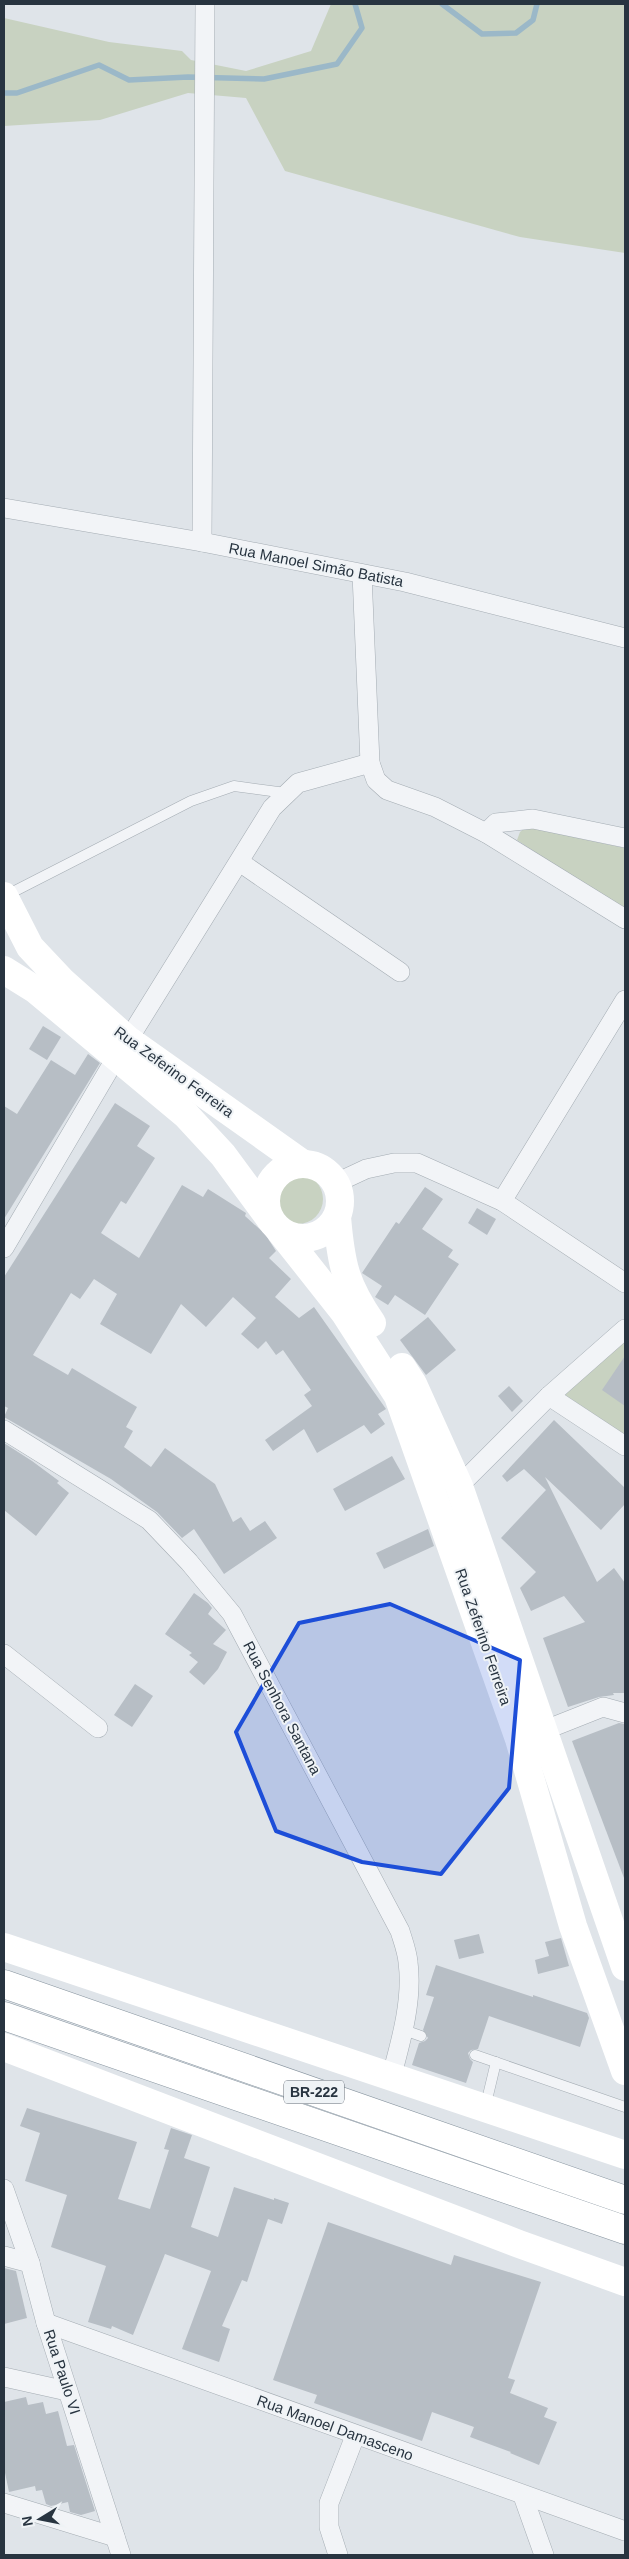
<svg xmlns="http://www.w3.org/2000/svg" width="629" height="2559" font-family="Arial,sans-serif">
	<rect width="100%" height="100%" fill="#dfe4e9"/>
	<!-- green -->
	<g fill="#c8d2c1">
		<polygon points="331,4 625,4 625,253 520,237 285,171 246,98 188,93 100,120 4,126 4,18 109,42 182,51 191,60 246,71 311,51"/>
		<polygon points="526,827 625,848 625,913 517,840 520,832"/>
		<circle cx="298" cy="1199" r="25"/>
		<polygon points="625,1334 625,1435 565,1395"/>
	</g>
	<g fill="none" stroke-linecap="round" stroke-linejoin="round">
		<!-- stream -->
		<g stroke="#9bb8c8" stroke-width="5.5">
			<polyline points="442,4 482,34 516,33 533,20 537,4"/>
			<polyline points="4,93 17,93 99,65 129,80 188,77 264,79 337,64 362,28 355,4"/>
		</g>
	</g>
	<!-- building -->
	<g fill="#b7bec5">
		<polygon points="43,1026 61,1037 47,1060 29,1049"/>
		<polygon points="88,1054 100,1063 4,1219 4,1106 17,1114 51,1060 75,1075"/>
		<polygon points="115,1103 150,1126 137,1146 155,1158 126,1204 121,1201 101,1233 139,1258 182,1185 203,1197 208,1189 246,1213 245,1216 265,1234 276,1251 269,1258 291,1279 275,1297 299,1318 314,1307 386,1409 378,1414 385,1424 371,1434 364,1425 317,1453 304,1429 273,1451 265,1440 312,1406 304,1395 311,1390 283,1350 276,1355 266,1341 258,1349 241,1334 256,1318 233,1297 206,1327 181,1304 151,1354 100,1324 117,1294 94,1279 80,1299 71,1293 33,1355 68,1375 72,1368 137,1407 126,1427 133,1431 124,1447 151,1467 165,1448 215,1484 233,1522 241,1517 250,1531 265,1521 277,1538 224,1574 194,1529 182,1538 157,1512 111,1479 4,1417 8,1408 4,1406 4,1277"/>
		<polygon points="425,1187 443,1199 422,1229 453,1250 448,1257 459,1264 425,1315 395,1295 388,1305 375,1297 382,1286 362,1273 396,1222 399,1224"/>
		<polygon points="477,1208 496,1219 487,1235 468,1223"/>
		<polygon points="428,1317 456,1350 426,1375 400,1340"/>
		<polygon points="625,1356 625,1406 602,1390"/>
		<polygon points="509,1386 523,1401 512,1412 498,1396"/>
		<polygon points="554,1420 625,1488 625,1504 601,1530 545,1477 597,1582 614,1568 625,1583 625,1693 613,1693 614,1695 599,1697 568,1707 543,1638 585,1622 564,1596 531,1611 520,1588 536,1572 501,1538 546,1490 524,1469 507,1482 502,1476"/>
		<polygon points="4,1443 32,1461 59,1481 57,1483 69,1493 36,1536 4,1510"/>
		<polygon points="392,1456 405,1479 345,1511 333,1489"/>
		<polygon points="428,1529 434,1546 384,1569 376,1553"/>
		<polygon points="194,1593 208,1603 212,1608 208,1614 226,1630 213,1644 227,1652 218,1669 204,1685 189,1672 198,1662 189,1655 192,1653 165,1634"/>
		<polygon points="135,1684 153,1696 132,1727 114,1715"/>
		<polygon points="619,1723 625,1724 624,1878 572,1741"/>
		<polygon points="479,1934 484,1953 459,1959 454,1940"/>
		<polygon points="561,1938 569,1966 538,1974 535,1960 549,1956 545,1942"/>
		<polygon points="436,1965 533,1997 533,1995 587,2013 589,2018 580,2047 489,2016 478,2049 471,2050 468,2053 470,2059 473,2062 466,2083 412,2065 419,2043 425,2041 428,2038 423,2030 434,1997 426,1995"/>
		<polygon points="27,2108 137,2142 118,2199 150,2209 169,2150 164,2149 171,2128 192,2135 184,2158 210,2167 191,2227 218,2237 234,2187 274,2200 274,2198 289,2203 282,2224 268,2219 247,2282 242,2280 222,2326 230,2329 219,2362 182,2349 211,2271 165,2254 133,2335 112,2326 111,2329 88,2322 106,2266 51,2247 67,2195 25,2181 40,2133 20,2126"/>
		<polygon points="328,2222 451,2265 454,2255 541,2282 508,2378 515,2380 510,2393 548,2408 544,2417 557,2422 539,2465 510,2453 511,2452 470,2437 474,2427 432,2412 422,2441 314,2403 317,2395 273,2380"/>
		<polygon points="4,2268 16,2271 27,2318 4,2324"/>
		<polygon points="26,2397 28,2405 43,2402 46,2414 58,2411 67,2446 74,2445 95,2511 81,2515 70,2512 68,2502 51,2506 46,2504 42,2490 36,2491 35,2486 9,2492 4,2468 4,2402"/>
	</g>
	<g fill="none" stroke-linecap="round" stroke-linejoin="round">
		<defs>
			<g id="service">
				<polyline points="5,896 191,801 234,786 286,793"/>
				<polyline points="404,2030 421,2036"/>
				<polyline points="475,2055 625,2107"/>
				<polyline points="485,2108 496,2062"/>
			</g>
			<g id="minor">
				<polyline points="4,508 202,542 405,582 625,638"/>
				<polyline points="202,542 205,4"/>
				<polyline points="362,574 370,763 376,780 387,790 435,807 486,833 625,919"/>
				<polyline points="486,833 496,823 533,819 625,838"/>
				<polyline points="241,863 400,972"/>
				<polyline points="128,1040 272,808 298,783 370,763"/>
				<polyline points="336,1183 366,1169 394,1163 417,1163 502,1201 625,1283"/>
				<polyline points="502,1201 625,1000"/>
				<polyline points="4,1248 117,1056"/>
				<polyline points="549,1396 625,1446"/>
				<path d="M 4,1430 L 149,1520 L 189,1562 L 232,1614 L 400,1931 C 403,1941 407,1951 408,1962 C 413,2000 401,2041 391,2078"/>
				<polyline points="459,1486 549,1396 625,1329"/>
				<polyline points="4,1654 98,1728"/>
				<polyline points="545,1730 603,1707 625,1713"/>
				<polyline points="4,2189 30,2263 46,2323 121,2555"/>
				<polyline points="4,2256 30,2263"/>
				<polyline points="46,2323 625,2531"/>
				<polyline points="4,2377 67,2391"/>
				<polyline points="523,2496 544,2555"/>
				<polyline points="4,2503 115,2537"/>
				<polyline points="338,2555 329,2527 329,2503 355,2436"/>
			</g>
			<g id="trunk">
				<polyline points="4,1984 625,2200"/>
				<polyline points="4,2016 625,2230"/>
			</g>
		</defs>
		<!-- service casing -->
		<use href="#service" stroke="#a4acb3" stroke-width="11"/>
		<!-- minor casing -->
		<use href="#minor" stroke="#a4acb3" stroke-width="20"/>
		<!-- trunk casing -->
		<use href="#trunk" stroke="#87949f" stroke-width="29"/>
		<!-- service -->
		<use href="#service" stroke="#f2f4f7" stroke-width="10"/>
		<!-- minor -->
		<use href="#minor" stroke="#f2f4f7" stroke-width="19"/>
		<!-- secondary -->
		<g stroke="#fff" stroke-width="28">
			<polyline points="4,896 30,947 63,982 128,1040 303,1164"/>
			<polyline points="4,970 36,990 186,1115 223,1155 270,1219"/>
			<circle cx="303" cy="1201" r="37"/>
			<path d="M 337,1217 C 341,1264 345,1284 372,1323"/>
			<polyline points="280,1231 344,1312 398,1396 519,1739 573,1926 625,2071"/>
			<polyline points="402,1367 413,1384 459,1486 625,1967"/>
			<polyline points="4,1947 625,2155"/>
			<polyline points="4,2047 519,2244 625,2282"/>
		</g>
		<!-- trunk -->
		<use href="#trunk" stroke="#fff" stroke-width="28"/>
	</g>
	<!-- marked area -->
	<path fill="#1d4ed8" fill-opacity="0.2" stroke="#1d4ed8" stroke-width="4" stroke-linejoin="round" d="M 390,1604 L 520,1660 L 509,1788 L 441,1874 L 362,1862 L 276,1831 L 236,1732 L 299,1623 Z"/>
	<g text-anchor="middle" stroke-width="4" stroke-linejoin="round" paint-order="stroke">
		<!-- shield labels -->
		<rect fill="#eff3f6" stroke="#646d77" stroke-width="1" x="284" y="2080.5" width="60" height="23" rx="4"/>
		<g font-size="14" font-weight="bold" fill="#283440">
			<text x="314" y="2097">BR-222</text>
		</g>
		<!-- street labels -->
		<g font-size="15" fill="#283440" stroke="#eff3f6">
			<text transform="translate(316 565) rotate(11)" y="5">Rua Manoel Simão Batista</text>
			<text transform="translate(174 1072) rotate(36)" y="5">Rua Zeferino Ferreira</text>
			<text transform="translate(483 1637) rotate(71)" y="5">Rua Zeferino Ferreira</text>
			<text transform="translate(282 1708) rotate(62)" y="5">Rua Senhora Santana</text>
			<text transform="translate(62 2372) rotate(72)" y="5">Rua Paulo VI</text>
			<text transform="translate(335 2428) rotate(20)" y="5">Rua Manoel Damasceno</text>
		</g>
	</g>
	<!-- border -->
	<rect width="629" height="2559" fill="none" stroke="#283440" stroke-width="10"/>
	<!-- north arrow -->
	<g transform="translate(40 2519) rotate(260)" stroke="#eff3f6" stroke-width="4" paint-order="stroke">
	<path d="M0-4L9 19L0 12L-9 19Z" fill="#283440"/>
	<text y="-8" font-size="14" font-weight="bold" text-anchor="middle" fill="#283440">N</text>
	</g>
</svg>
